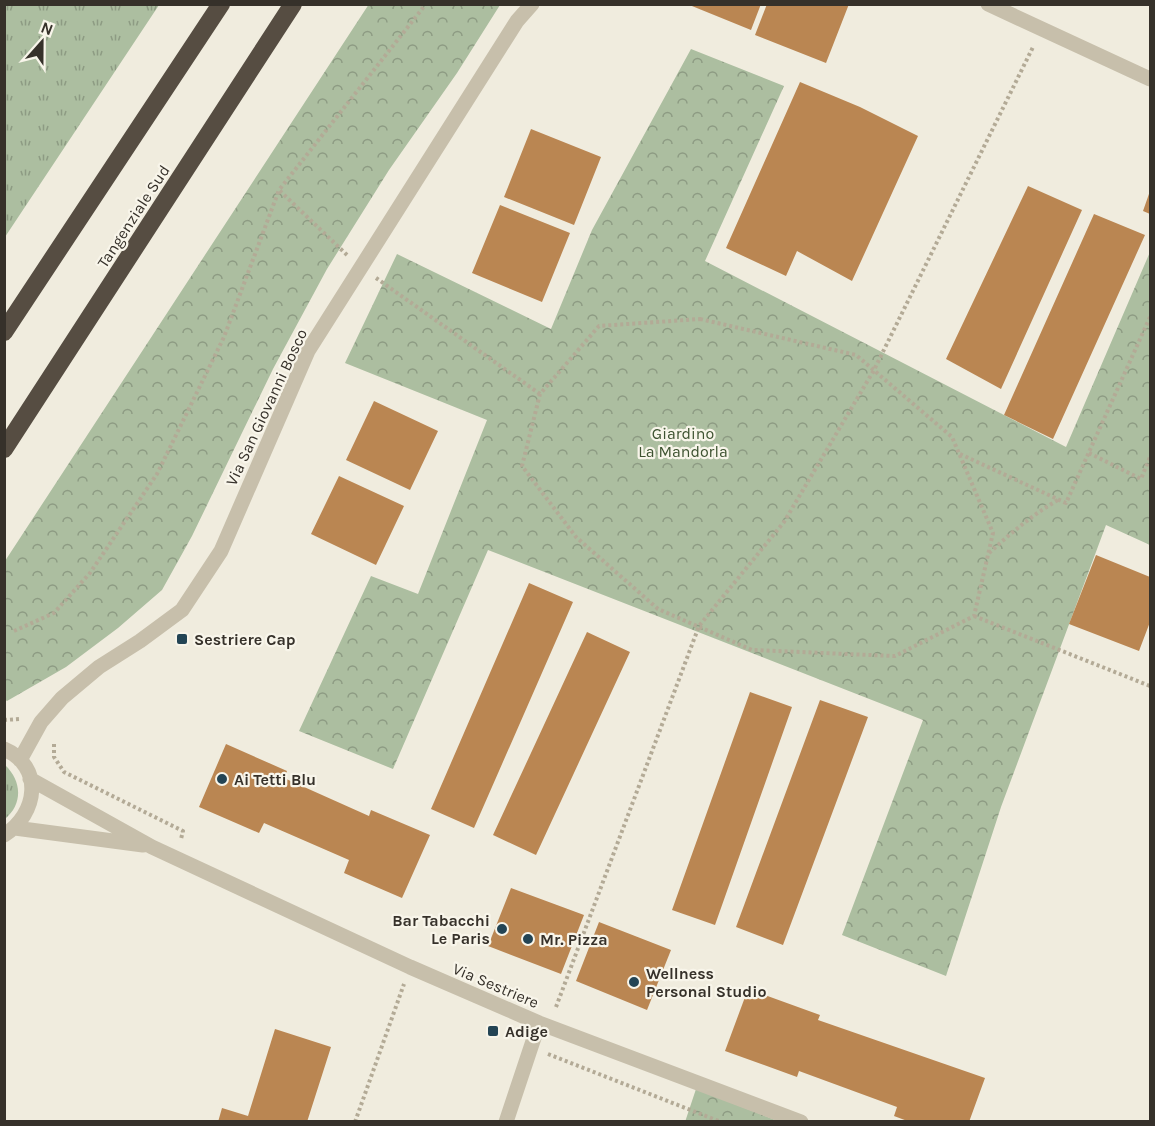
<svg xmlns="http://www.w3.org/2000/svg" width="1155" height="1126" viewBox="0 0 1155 1126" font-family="Karla,sans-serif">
<defs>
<pattern id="grass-tufts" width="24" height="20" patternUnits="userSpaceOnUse" patternTransform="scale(1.5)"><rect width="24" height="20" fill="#acbea0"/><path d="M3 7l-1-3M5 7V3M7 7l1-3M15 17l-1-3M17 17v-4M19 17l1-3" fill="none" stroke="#8d9b83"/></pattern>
<pattern id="park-crowns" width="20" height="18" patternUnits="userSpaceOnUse" patternTransform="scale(1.5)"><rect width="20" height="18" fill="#acbea0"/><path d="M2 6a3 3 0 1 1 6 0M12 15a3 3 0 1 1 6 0" fill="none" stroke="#8d9b83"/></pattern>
</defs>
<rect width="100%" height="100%" fill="#f0ecde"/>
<path fill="url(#grass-tufts)" d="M5,4L159,5L5,237L4,5Z
M5,765C22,781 23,804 5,819Z"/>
<path fill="url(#park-crowns)" d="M369,4L500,5L457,73L389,170L327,269L273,369L192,536L162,590L118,628L66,667L7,701L4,699L5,561Z
M691,49L784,86L705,261L1066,447L1150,252V545L1106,525L1001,807L946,976L842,935L923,720L488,550L393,769L299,731L371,576L418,594L487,420L345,363L397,254L551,329L592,230Z
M696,1089L778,1121L685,1122Z"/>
<path fill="#ba8652" d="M687,4H761L751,30Z
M767,4H849L826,63L755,35Z
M800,82L860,107L918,136L852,281L797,251L786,276L726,248Z
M531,129L601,157L574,225L504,197Z
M1028,186L1082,210L1001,389L946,359Z
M1150,191V214L1143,211Z
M500,205L570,233L542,302L472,273Z
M1094,214L1145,235L1053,439L1004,415Z
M374,401L438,431L410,490L346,460Z
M339,476L404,506L376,565L311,534Z
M1096,555L1150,577V622L1139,651L1069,624Z
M529,583L573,602L474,828L431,809Z
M587,632L630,652L536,855L493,835Z
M750,692L792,707L715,925L672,910Z
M820,700L868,717L783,945L736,927Z
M226,744L287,771L284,778L369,816L371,810L430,835L402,898L344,873L349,860L264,823L259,833L199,807Z
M511,888L584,915L561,974L488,946Z
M599,922L671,950L647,1010L576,981Z
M748,989L820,1015L818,1020L985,1078L969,1122H910L894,1116L897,1107L799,1071L797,1077L725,1051Z
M275,1029L331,1047L307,1122H218L222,1108L248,1116Z"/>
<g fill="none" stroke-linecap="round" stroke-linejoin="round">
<path stroke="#b3aa96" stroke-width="4" stroke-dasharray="3 3" stroke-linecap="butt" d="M347,255L279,190L426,4
M376,278L540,394
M700,319L856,355L952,437L993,533L974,616L895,656L752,650L658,609L576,537L522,466L540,394L599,326Z
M1089,453L1141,479L1150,457
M960,454L1066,503L1150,317
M989,553C1011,533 1032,515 1058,500
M974,616L1150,686
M14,631L54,613L90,573L157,474L224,337L279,190
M4,720L20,719
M54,744V757L64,772L183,831L181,839
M556,1007L699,626L784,522L874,370L1033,47
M548,1054L721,1122
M355,1122L404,984"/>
<path stroke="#c7bfab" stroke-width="15" d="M988,4L1150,79
M4,749C44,766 38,814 4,835
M20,760L41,722L62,698L99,667L140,641L182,610L221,551L308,351L517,21L532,4
M30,779L152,847L410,967L539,1023L801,1122
M15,828L143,845
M506,1122L539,1023"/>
<path stroke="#564d42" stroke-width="18" d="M4,332L221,4
M4,449L293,4"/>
</g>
<g fill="#234454" stroke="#f8f5ea" stroke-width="2">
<rect x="176" y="633" width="12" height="12" rx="3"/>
<circle cx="222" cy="779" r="6"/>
<circle cx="502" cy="929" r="6"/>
<circle cx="528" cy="939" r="6"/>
<circle cx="634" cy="982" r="6"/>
<rect x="487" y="1025" width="12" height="12" rx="3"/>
</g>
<g text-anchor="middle" stroke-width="4.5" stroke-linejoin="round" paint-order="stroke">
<g font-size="16" fill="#36312a" stroke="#f8f5ea">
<text transform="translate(133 216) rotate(-57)" y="6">Tangenziale Sud</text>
<text transform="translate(266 407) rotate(-65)" y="6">Via San Giovanni Bosco</text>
<text transform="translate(496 985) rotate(23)" y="6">Via Sestriere</text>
</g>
<g font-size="16" fill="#3d5230" stroke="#f8f5ea">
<text x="683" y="439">Giardino<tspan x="683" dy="18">La Mandorla</tspan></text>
</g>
<g font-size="16" font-weight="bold" fill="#36312a" stroke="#f8f5ea" text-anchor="start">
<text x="194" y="645">Sestriere Cap</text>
<text x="234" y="785">Ai Tetti Blu</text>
<text x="490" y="926" text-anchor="end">Bar Tabacchi<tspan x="490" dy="18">Le Paris</tspan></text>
<text x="540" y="945">Mr. Pizza</text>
<text x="646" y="979">Wellness<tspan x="646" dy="18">Personal Studio</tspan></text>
<text x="505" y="1037">Adige</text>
</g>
</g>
<rect width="1155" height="1126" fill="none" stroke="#36312a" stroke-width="12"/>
<g transform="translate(42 42) rotate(21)" stroke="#f8f5ea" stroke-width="4.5" paint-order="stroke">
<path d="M0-4.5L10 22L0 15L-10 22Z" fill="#36312a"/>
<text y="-9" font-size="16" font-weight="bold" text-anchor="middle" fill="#36312a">N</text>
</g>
</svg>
